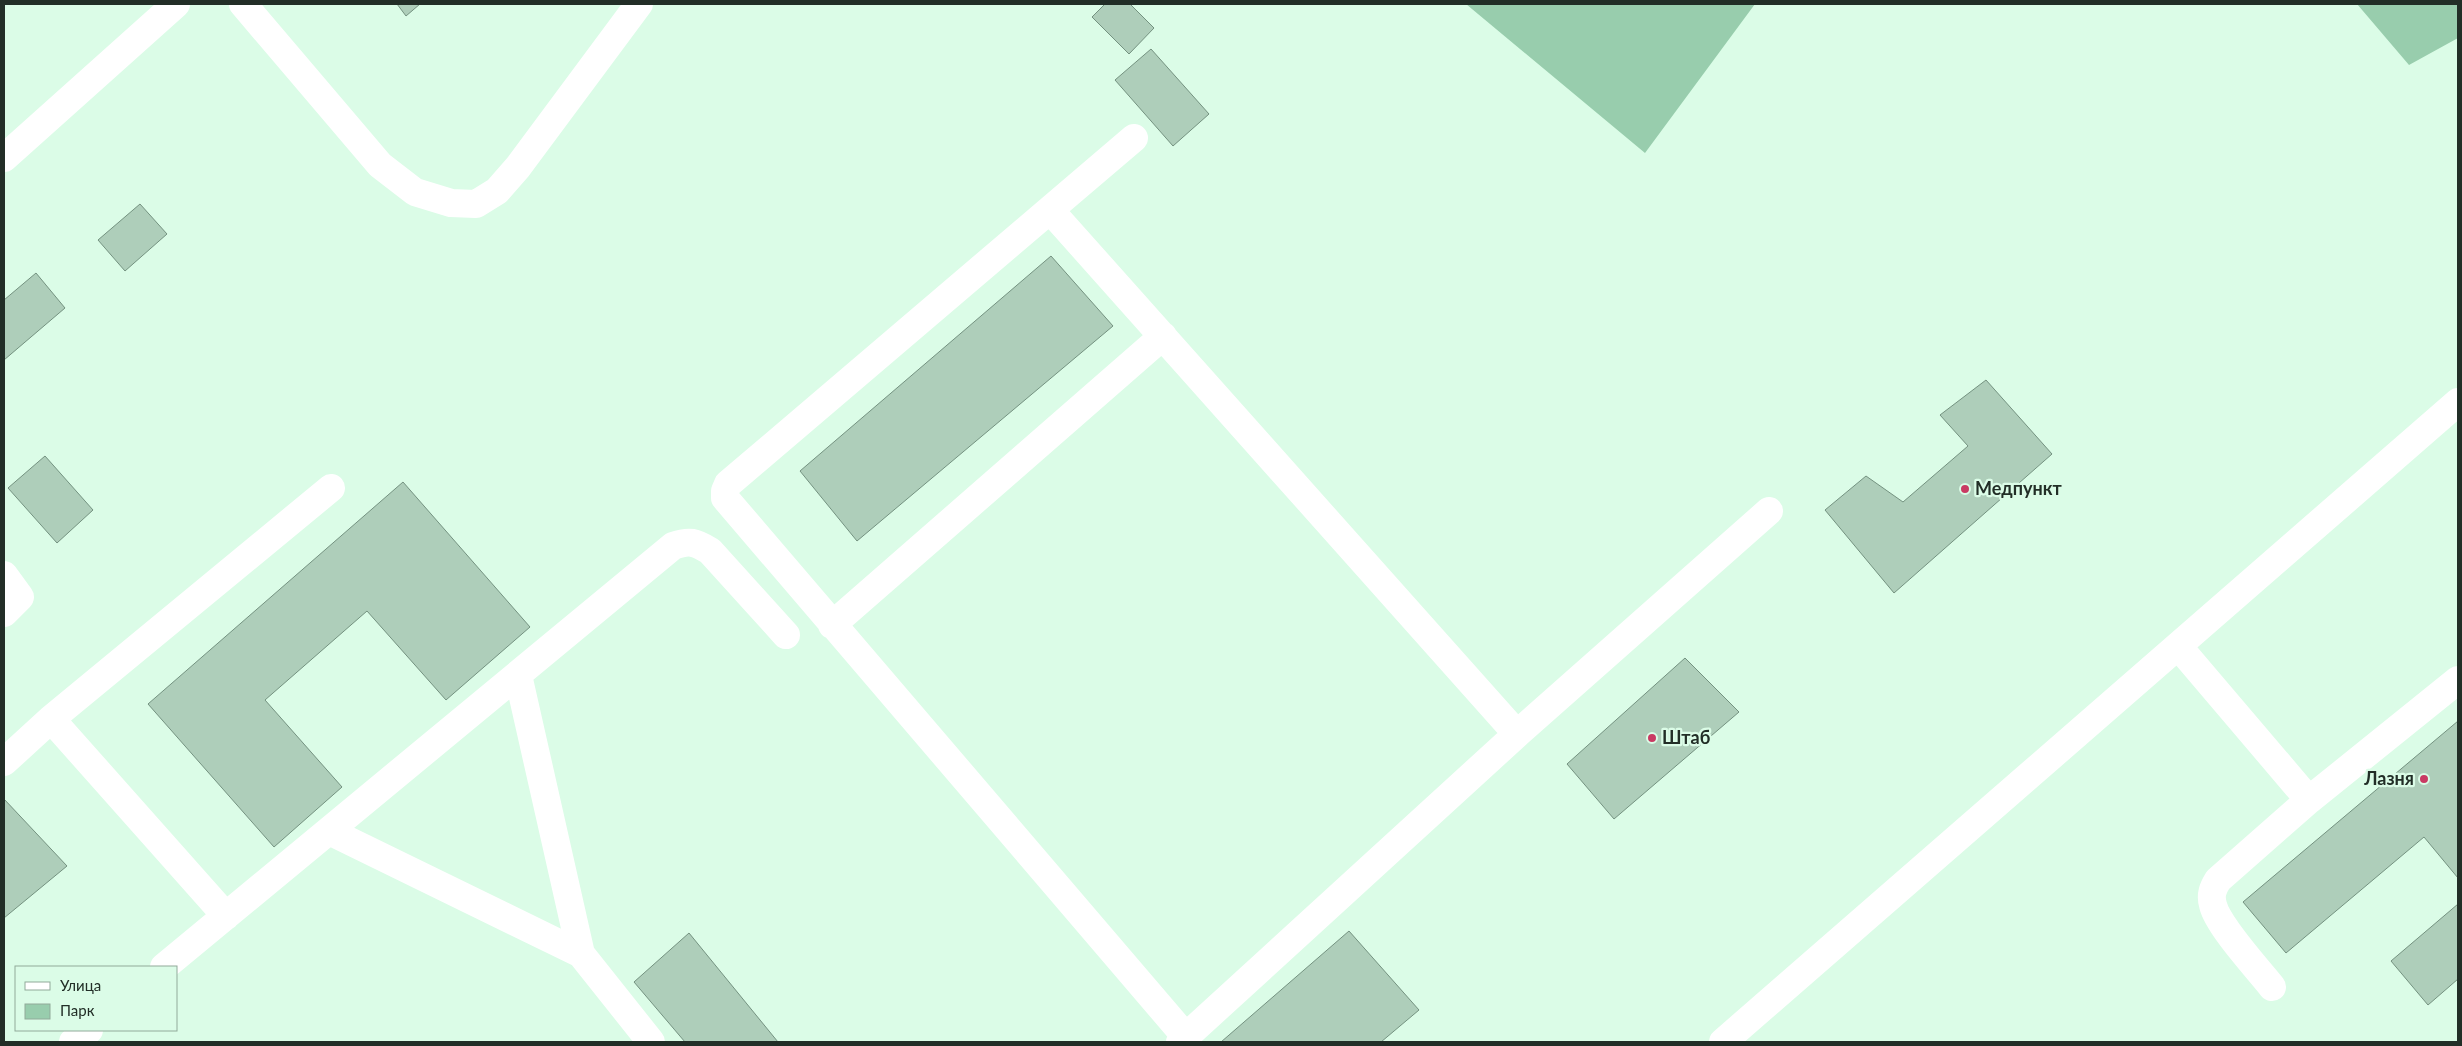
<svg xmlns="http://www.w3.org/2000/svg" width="2462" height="1046" viewBox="0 0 2462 1046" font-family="Lato,sans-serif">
<rect width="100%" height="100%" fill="#dbfce7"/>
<path fill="#98cdad" d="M1466,4H1755L1645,153Z
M2357,4H2458V38L2409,65Z"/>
<path fill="#aeceba" stroke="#749280" d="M397,4H420L406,16Z
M1105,4H1130L1154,28L1129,54L1092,17Z
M1151,49L1209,114L1173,146L1115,80Z
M140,204L167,234L125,271L98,240Z
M1051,256L1113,326L857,541L800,471Z
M36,273L65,308L4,360V300Z
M1986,380L2052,454L1894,593L1825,510L1866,476L1903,502L1968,446L1940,415Z
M45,456L93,510L57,543L8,488Z
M403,482L530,627L446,700L367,611L265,700L342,787L274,847L148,704Z
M1685,658L1739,712L1614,819L1567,764Z
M2458,721V878L2424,837L2286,953L2243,902Z
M4,799L67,866L4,918Z
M2458,904V979L2428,1005L2391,961Z
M1349,931L1419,1010L1381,1042H1221Z
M689,933L778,1042H685L634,982Z"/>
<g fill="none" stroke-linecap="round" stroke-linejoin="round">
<path stroke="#fff" stroke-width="28" d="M243,4L380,165L415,192L451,203L476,204L497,191L518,167L639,4
M1134,138L728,484L725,491V498L1186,1037
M4,158L176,4
M1050,210L1517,734
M4,575L20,597L4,613
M832,625L1163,336
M2178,646L2309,800L2218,880C2213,888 2210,895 2213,905C2218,926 2257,968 2272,987
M518,675L581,954
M4,762L51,719
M2309,800L2458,680
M329,831L581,954L651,1042
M226,916L51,719L331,488
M164,967L673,546C690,540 695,542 710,551L786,635
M73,1042L89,1030
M1180,1042L1517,734L1769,511
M1723,1042L2458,402"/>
</g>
<g fill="#c93a63" stroke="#dbfce7" stroke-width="2">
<circle cx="1965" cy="489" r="5"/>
<circle cx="1652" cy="738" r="5"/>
<circle cx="2424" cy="779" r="5"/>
</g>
<g text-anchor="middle" stroke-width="4.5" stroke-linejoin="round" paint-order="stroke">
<g font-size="18" font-weight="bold" fill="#222e27" stroke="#dbfce7" text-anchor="start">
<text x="1975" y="495">Медпункт</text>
<text x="1662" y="744">Штаб</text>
<text x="2414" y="785" text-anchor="end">Лазня</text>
</g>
</g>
<rect width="2462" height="1046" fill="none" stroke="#222e27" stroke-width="10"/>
<rect x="15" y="966" width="162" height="65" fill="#dbfce7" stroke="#91aa9a"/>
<rect x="25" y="982" width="25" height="8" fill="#ffffff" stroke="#91aa9a"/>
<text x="60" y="991" font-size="15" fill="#222e27">Улица</text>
<rect x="25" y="1004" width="25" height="15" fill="#98cdad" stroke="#91aa9a"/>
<text x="60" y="1016" font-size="15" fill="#222e27">Парк</text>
</svg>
